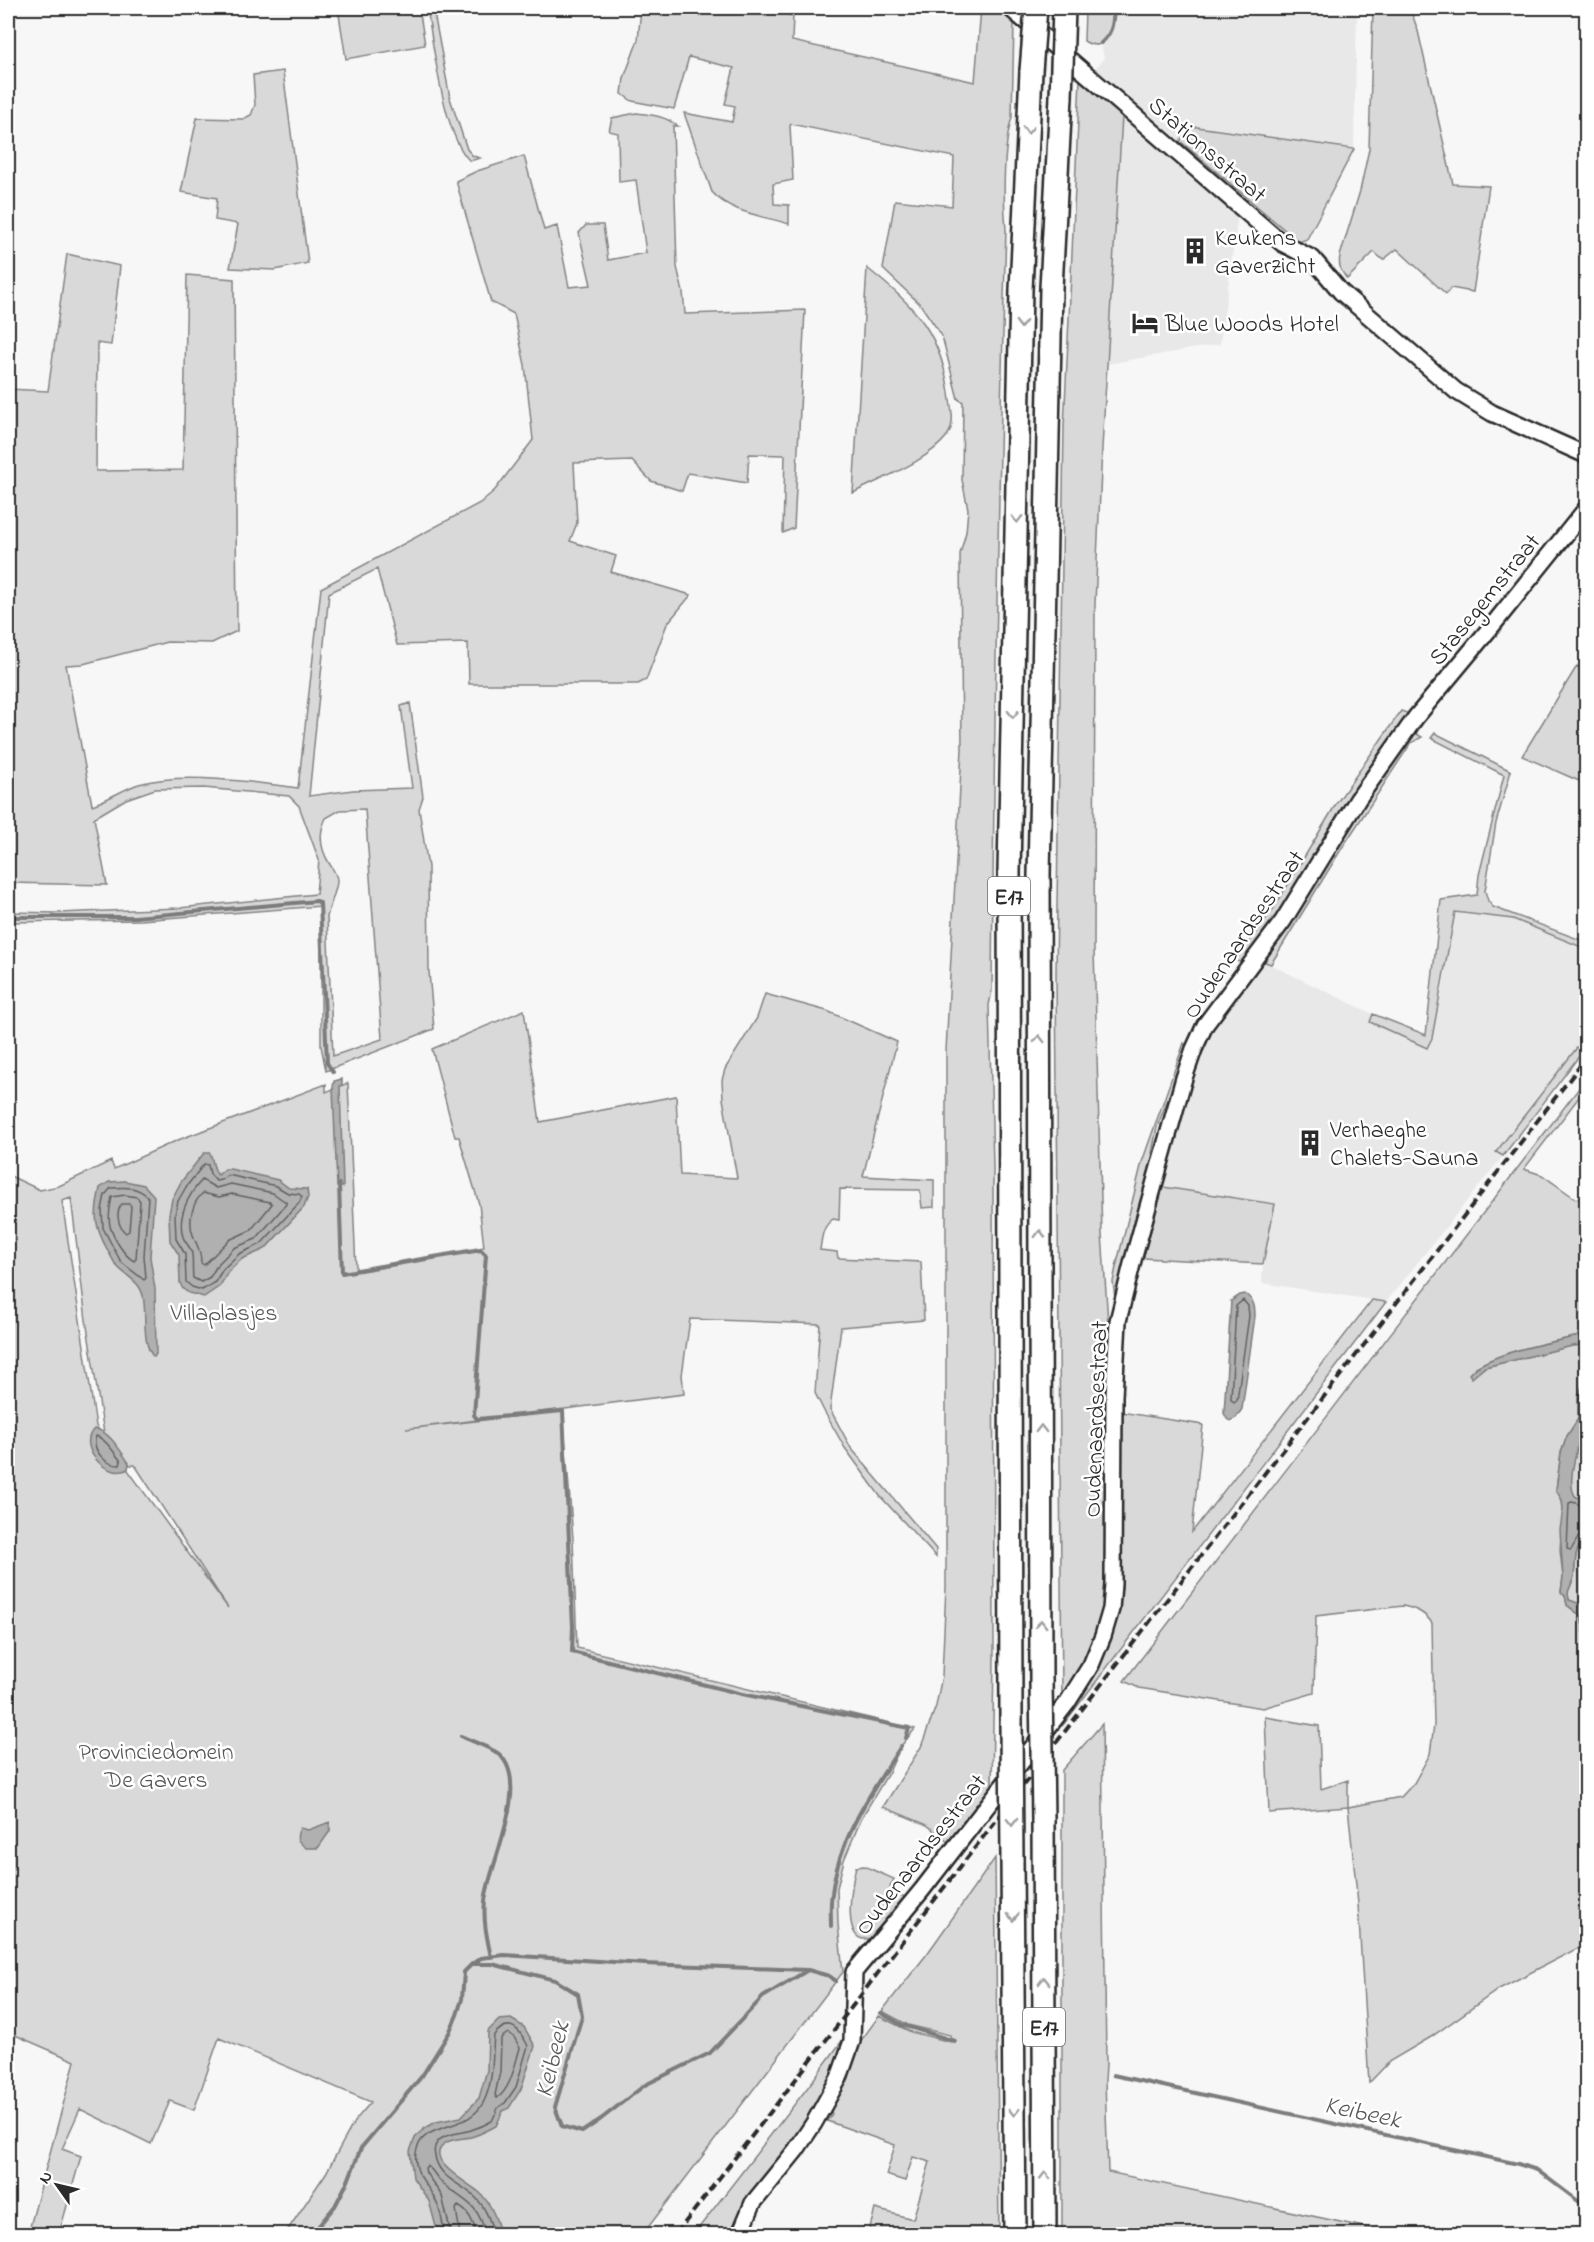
<svg xmlns="http://www.w3.org/2000/svg" width="1594" height="2242" viewBox="0 0 1594 2242" font-family="'Indie Flower',sans-serif">
<rect width="100%" height="100%" fill="#f7f7f7"/>
<filter id="ink" filterUnits="userSpaceOnUse"><feTurbulence type="fractalNoise" baseFrequency=".0167" numOctaves="2"/><feDisplacementMap in="SourceGraphic" scale="12" xChannelSelector="R" yChannelSelector="G"/><feConvolveMatrix kernelMatrix="1 2 1 2 8 2 1 2 1" color-interpolation-filters="sRGB"/></filter>
<g filter="url(#ink)">
<path fill="#e8e8e8" d="M1114,8H1357L1354,149L1190,126L1180,141L1095,68L1104,59L1101,43L1108,38L1113,27Z
M1122,116L1238,215L1220,344L1107,364Z
M1454,912L1513,919L1586,949V1036L1497,1152L1503,1156L1386,1302L1262,1283L1263,1264L1274,1204L1163,1187L1197,1059L1207,1035L1219,1017L1265,962L1373,1014L1370,1022L1427,1048L1443,987Z"/>
<path fill="#d9d9d9" stroke="#828282" stroke-width="1.5" fill-rule="evenodd" d="M338,8H419L425,45L346,59Z
M427,8H433L450,98L467,149L473,156L480,158L470,161C444,138 433,43 427,8Z
M641,8H762L793,16L792,41L975,82L981,8H996L1014,22L1012,117C1003,147 1003,198 1006,230C998,483 994,737 992,991L989,1005L993,1166L994,1657L992,1788L949,1843L927,1825L883,1807L921,1747L936,1706L942,1676L946,1587V1051L962,749L960,554L966,532L968,509L962,480L963,402L958,399L942,336L920,304L883,269L895,200L952,206L954,157L791,124L790,126L793,180L773,184L774,204L789,205V224C764,216 730,213 712,192L684,113L732,122L735,106L725,104L734,68L689,57L674,109L632,101L622,94L624,78L638,40Z
M1083,8H1114C1113,24 1108,56 1084,41L1085,10Z
M1373,8H1410L1418,31L1453,184L1489,186L1473,292L1451,288L1446,294L1397,249L1383,260L1374,252L1347,279C1341,271 1338,266 1340,256L1360,191L1369,149Z
M283,71L308,263L275,270L230,268L238,224L215,220L217,198L181,192L197,118L243,119L251,115L255,105L253,75Z
M1080,79L1122,116L1102,448L1095,604L1094,950L1102,1234L1108,1322L1107,1585L1098,1632L1082,1667L1062,1697L1056,972L1064,427Z
M636,113C653,115 665,116 678,126H673L677,267L683,292L685,314L805,310L794,528L783,533L785,455L749,454L747,483L688,473L682,491L651,481L632,461L574,463L577,523L570,541L616,556L611,572L691,595L667,624L646,680L638,684H469L468,643L397,645L377,569L329,593L309,796L353,790L412,788L401,706L410,703L423,797L419,809L428,867L429,972L434,1029L326,1071L321,1046V906L141,920L8,922V912L59,913L179,908L316,894L319,860L299,806L289,796L204,788L155,789L126,799L94,818L107,885L8,883V389L48,391L67,254L120,266L111,345L97,343L96,471L183,470L187,275L234,279L237,631L212,643L167,642L83,664L66,665L92,805C108,800 123,789 139,784C181,772 254,782 298,788L321,588L480,503L495,490L533,440L525,365L514,314L491,302L456,181L477,171L524,156L544,230L557,226L569,287L591,285L579,233L586,225H603L608,260L646,253L636,180L619,182L618,133L609,131L612,118ZM365,809L382,1039L333,1056L327,917C329,907 338,887 337,880C337,874 332,868 329,863C320,848 318,834 326,818L340,810Z
M1190,126L1354,149L1307,239L1299,242L1180,141Z
M867,268C917,308 942,334 950,400C952,412 955,425 947,436C928,461 882,478 853,493Z
M1577,666L1586,670V784L1522,756Z
M1401,711L1407,713L1404,725L1253,952L1242,962L1234,961L1274,908L1336,804Z
M1415,733L1422,737L1411,743L1342,848L1271,964L1265,962L1266,958L1329,855L1410,734Z
M1435,733L1511,771L1496,823L1485,891L1488,901L1493,907L1586,942V949L1513,919L1455,912L1432,1038L1427,1048L1370,1022L1373,1014L1426,1035L1441,900L1477,895L1479,875L1504,775L1431,738Z
M765,994L827,1011L897,1042L863,1176L934,1180V1207L922,1208L920,1190L840,1189L839,1220L833,1219C822,1227 822,1237 820,1250L837,1252L838,1258L921,1262L924,1320L841,1327L830,1409L851,1448L936,1549V1557L880,1496L845,1448L824,1411L815,1393L820,1324L690,1319L682,1375L684,1394L406,1429L563,1411L573,1539L577,1648L915,1729L901,1746L889,1772L862,1817L844,1860L837,1888L838,1924L843,1972L643,2234H285L326,2173L354,2122L371,2102L219,2038L194,2110L170,2101L151,2144L80,2109L62,2149L81,2156L59,2234H28L75,2061L8,2032V1175L40,1190L59,1186L111,1161L114,1169L178,1140L326,1084V1092L348,1083L356,1269L484,1247L479,1204L459,1137H455L432,1049L524,1010L540,1122L676,1096L680,1175L737,1178L723,1099L722,1080L725,1069L757,1018ZM71,1198L86,1320L104,1433L130,1465H135L228,1608L96,1426L62,1201Z
M1586,1036V1047L1503,1156L1496,1152Z
M1184,1043L1188,1048L1157,1127L1152,1153L1155,1162L1116,1306L1113,1282L1116,1267L1142,1162Z
M1586,1079V1088L1524,1169L1542,1175L1576,1199L1586,1196V1338L1584,1335C1548,1343 1508,1349 1476,1367L1472,1377L1485,1367L1572,1346L1582,1345L1586,1350L1583,1367L1584,1382L1578,1397V1419L1567,1436L1561,1453L1556,1489L1562,1500L1563,1509L1560,1550L1563,1577L1561,1592L1565,1594L1567,1605L1581,1616L1586,1642V1944L1499,1989L1431,2037L1390,2061L1369,2083L1358,1904L1348,1807L1269,1813L1265,1717L1319,1726L1321,1789L1348,1780V1807L1401,1797L1414,1783L1430,1754L1434,1725L1432,1623C1424,1612 1416,1609 1403,1606L1316,1616L1314,1693L1263,1708L1139,1688L1124,1681Z
M1163,1187L1275,1204L1263,1264L1143,1258Z
M1372,1300L1386,1302L1063,1725V1718L1102,1655L1121,1412L1203,1425L1192,1532Z
M1586,1407V1500L1584,1501L1573,1495C1566,1473 1582,1430 1586,1407Z
M1586,1531V1606L1569,1600L1568,1592L1574,1577L1576,1554Z
M1102,1724L1106,2065L1105,2080L1108,2172L1396,2234H1062V1770Z
M995,1858L999,2234H883L869,2231L875,2209L913,2219L930,2162L913,2157L905,2181L886,2175L895,2145L827,2121L832,2114L830,2109L857,2046L879,2016L911,2032L951,2042L950,2035L908,2025L882,2011L927,1954Z
M864,1866L894,1879L890,1887L907,1899L873,1937C839,1952 852,1881 856,1867Z
M847,2034C838,2065 826,2095 808,2123C784,2161 745,2189 734,2234H694L808,2087Z"/>
<path fill="#b0b0b0" stroke="#7b7b7b" stroke-width="1.5" d="M342,1079V1084L340,1086L343,1187H337L333,1087L334,1081Z
M204,1153H210C213,1160 213,1170 218,1175L225,1169H230L278,1180L289,1188L307,1189L308,1197L304,1207L265,1249L242,1259L228,1272L220,1286L204,1297L189,1293L183,1289L180,1283L179,1255L170,1241L169,1214L172,1199L181,1182Z
M125,1181L144,1185L154,1196L150,1257L155,1289L156,1354L154,1357C141,1345 147,1313 143,1296C140,1281 125,1276 116,1265C113,1261 110,1254 107,1249C94,1225 94,1215 100,1188L109,1182Z
M1245,1294C1254,1300 1255,1306 1255,1316L1242,1409L1236,1418L1230,1421L1227,1419L1224,1413L1231,1301L1240,1295Z
M1584,1335L1586,1338V1350L1582,1345L1572,1346L1485,1367L1472,1378L1469,1374C1488,1352 1555,1342 1584,1335Z
M1586,1353C1587,1380 1587,1406 1581,1433C1578,1448 1565,1485 1576,1497L1586,1500V1531L1576,1554L1574,1577L1568,1592L1569,1600L1586,1606V1642L1581,1616L1567,1605L1565,1595L1561,1592L1563,1577L1560,1530L1563,1509L1562,1500L1556,1490L1561,1453L1567,1436L1578,1419V1397L1584,1382L1583,1367Z
M94,1429C108,1429 121,1452 129,1463L128,1469C107,1481 76,1446 94,1429Z
M330,1822V1831L318,1848H306C297,1841 295,1838 300,1828L308,1830Z
M511,2019L524,2027L535,2046L521,2089L509,2108L503,2111L496,2126C488,2130 479,2135 471,2137C462,2139 451,2138 444,2144C423,2161 472,2185 480,2193C492,2205 497,2219 500,2234H438L429,2201L413,2178L410,2151L415,2138L425,2128L436,2122L461,2117L479,2098L487,2070L488,2031L499,2020Z"/>
<g fill="none" stroke-linecap="round" stroke-linejoin="round">
<path stroke="#606060" stroke-width="1.5" d="M204,1164L208,1165L210,1174L216,1181L221,1180L228,1175L276,1186L288,1193L299,1194L302,1197L299,1203L261,1244L239,1254L223,1269L215,1282L202,1290L192,1287L186,1282L185,1254L176,1239L175,1214L178,1201L186,1187Z
M202,1180L216,1188L231,1184L273,1193L287,1203L256,1239L234,1248L218,1264L210,1277L201,1282L193,1278C192,1270 193,1262 192,1254C191,1247 185,1243 183,1237C177,1216 188,1195 202,1180Z
M111,1188C126,1187 137,1186 148,1197L144,1256L146,1278L144,1280L121,1262L103,1228L102,1210L105,1195Z
M203,1193L219,1197L232,1194L270,1202L272,1204L251,1230L229,1240L204,1265L201,1263C201,1249 197,1247 193,1235C188,1222 192,1202 203,1193Z
M125,1195L137,1197L140,1201L136,1259L134,1261C124,1256 113,1237 110,1226C108,1217 110,1206 112,1197Z
M122,1204H129L131,1206L129,1231L126,1233C118,1227 115,1212 122,1204Z
M1243,1300L1248,1306L1249,1316L1237,1400L1234,1402L1231,1399L1236,1306Z
M96,1436C106,1439 114,1453 121,1461L120,1465C106,1466 91,1450 96,1436Z
M1586,1506L1572,1502L1569,1503L1567,1549L1571,1550L1579,1536L1586,1533
M508,2033L514,2037L520,2048C515,2064 511,2089 497,2098L495,2095L500,2072L501,2038Z
M444,2234C443,2223 440,2209 435,2199C426,2182 413,2173 416,2153C422,2118 470,2135 485,2099C494,2078 492,2056 494,2035C510,2016 520,2030 528,2046L516,2087L505,2103L498,2108L492,2121C485,2125 478,2128 471,2130C462,2133 452,2133 444,2137C436,2141 433,2148 435,2156C439,2179 461,2183 476,2198C486,2208 490,2221 494,2234
M451,2234L442,2196L426,2173L425,2168L427,2166C433,2169 436,2178 442,2183C466,2204 476,2200 486,2234
M460,2234L456,2209L458,2206C470,2212 473,2223 477,2234"/>
<path stroke="#7b7b7b" stroke-width="4" d="M1101,43C1113,33 1113,22 1114,8
M8,917H135L317,901L320,903L327,1063L333,1072
M339,1184L342,1273L481,1250L486,1255L474,1415L477,1419L563,1411L573,1627L572,1652L742,1694L909,1728L906,1738
M461,1736C471,1741 491,1748 499,1754C532,1784 489,1864 485,1901C483,1921 487,1938 491,1957
M831,1926C831,1915 830,1904 832,1893C839,1838 872,1791 901,1746
M472,1964L481,1958L504,1955L645,1964L807,1970
M881,2013L902,2025L955,2041
M1113,2075L1518,2164L1537,2170L1586,2207
M312,2234L335,2206L348,2181L361,2148L422,2076L449,2033L457,2015L462,1999L464,1972L472,1964H492L555,1980L578,1994L582,2016L555,2107L562,2126L582,2132L601,2119L645,2085L710,2053L763,1997L808,1970L829,1976L836,1981"/>
<g stroke="#2b2b2b" stroke-width="20">
<path id="minor" d="M1010,8L1282,243L1313,259L1341,292L1456,391L1492,413L1586,455
M740,2234L753,2203L796,2150L814,2123L839,2078L852,2041L854,1972L922,1890L1067,1703L1091,1665L1103,1636L1111,1609L1113,1584L1114,1396L1118,1321L1133,1260L1184,1078L1194,1049L1205,1025L1283,921L1358,799L1416,717L1496,621L1586,509"/>
</g>
<g stroke="#2b2b2b" stroke-width="26">
<path id="highway" d="M1041,1682L1039,875L1051,288L1061,97
M1011,1722L1009,872L1021,290L1031,71
M1043,1820L1045,2234
M1012,1859L1015,2234"/>
</g>
<use href="#minor" stroke="#fff" stroke-width="15"/>
<use href="#highway" stroke="#fff" stroke-width="21"/>
<path stroke="#2b2b2b" stroke-width="4" stroke-dasharray="9 4.5" stroke-linecap="butt" d="M676,2234L1586,1058"/>
<g stroke="#2b2b2b" stroke-width="26" stroke-linecap="butt">
<path id="highway-bridge" d="M1031,71L1036,8
M1061,97L1064,8
M1041,1682L1043,1820
M1011,1722L1012,1859"/>
</g>
<use href="#highway-bridge" stroke="#fff" stroke-width="21"/>
</g>
<defs><path id="oneway-chevron" d="M-2-3.5L2.5 0L-2 3.5" fill="none" stroke-width="1.6" stroke-linecap="round" stroke-linejoin="round" transform="scale(1.5)"/></defs>
<g stroke="#a0a0a0">
<use href="#oneway-chevron" transform="translate(1028 130) rotate(92)"/>
<use href="#oneway-chevron" transform="translate(1021 324) rotate(91)"/>
<use href="#oneway-chevron" transform="translate(1017 519) rotate(91)"/>
<use href="#oneway-chevron" transform="translate(1013 714) rotate(91)"/>
<use href="#oneway-chevron" transform="translate(1039 1039) rotate(-90)"/>
<use href="#oneway-chevron" transform="translate(1040 1234) rotate(-90)"/>
<use href="#oneway-chevron" transform="translate(1041 1429) rotate(-90)"/>
<use href="#oneway-chevron" transform="translate(1041 1624) rotate(-90)"/>
<use href="#oneway-chevron" transform="translate(1012 1822) rotate(89)"/>
<use href="#oneway-chevron" transform="translate(1013 1917) rotate(90)"/>
<use href="#oneway-chevron" transform="translate(1044 1981) rotate(-90)"/>
<use href="#oneway-chevron" transform="translate(1014 2112) rotate(90)"/>
<use href="#oneway-chevron" transform="translate(1045 2176) rotate(-90)"/>
</g>
</g>
<defs>
<g id="building-bare" transform="scale(2.07)"><path d="M-4-6H4V6H1V3H-1V6H-4ZM-2.5-4.3h1.7v1.8h-1.7ZM.8-4.3h1.7v1.8H.8ZM-2.5-1h1.7V.8h-1.7ZM.8-1h1.7V.8H.8Z" fill="#2b2b2b" stroke="#fff" stroke-width="2.5" paint-order="stroke"/></g>
<g id="hotel-bare" transform="scale(2.07)"><path d="M-6-4.5h1.5V1H6V5H4.5V3h-9V5H-6ZM-4 0a1.8 1.8 0 1 1 3.6 0ZM.5 0V-2.5h3Q6-2.5 6 0Z" fill="#2b2b2b" stroke="#fff" stroke-width="2.5" paint-order="stroke"/></g>
</defs>
<g fill-rule="evenodd">
<use href="#building-bare" x="1195" y="251"/>
<use href="#hotel-bare" x="1145" y="323"/>
<use href="#building-bare" x="1310" y="1143"/>
</g>
<g text-anchor="middle" stroke-width="5" stroke-linejoin="round" paint-order="stroke">
<g fill="#fff" stroke="#6b6b6b" stroke-width="1.5">
<rect x="988" y="877" width="42" height="38" rx="4.5"/>
<rect x="1023" y="2008" width="42" height="38" rx="4.5"/>
</g>
<g font-size="22" font-weight="bold" fill="#2b2b2b">
<text x="1009" y="904">E17</text>
<text x="1044" y="2035">E17</text>
</g>
<g font-size="24" fill="#2b2b2b" stroke="#fff">
<text transform="translate(1208 149) rotate(41)" y="8">Stationsstraat</text>
<text transform="translate(1484 599) rotate(-51)" y="8">Stasegemstraat</text>
<text transform="translate(1243 934) rotate(-56)" y="8">Oudenaardsestraat</text>
<text transform="translate(1095 1419) rotate(-88)" y="8">Oudenaardsestraat</text>
<text transform="translate(920 1854) rotate(-52)" y="8">Oudenaardsestraat</text>
</g>
<g font-size="24" fill="#2b2b2b" stroke="#fff" text-anchor="start">
<text x="1215" y="245">Keukens<tspan x="1215" dy="28">Gaverzicht</tspan></text>
<text x="1165" y="331">Blue Woods Hotel</text>
<text x="1330" y="1137">Verhaeghe<tspan x="1330" dy="28">Chalets-Sauna</tspan></text>
</g>
<g font-size="24" fill="#565656" stroke="#fff">
<text x="224" y="1320">Villaplasjes</text>
<text x="156" y="1759">Provinciedomein<tspan x="156" dy="28">De Gavers</tspan></text>
</g>
<g font-size="26" font-style="italic" fill="#5a5a5a" stroke="#fff">
<text transform="translate(551 2059) rotate(-76)" y="9">Keibeek</text>
<text transform="translate(1363 2111) rotate(12)" y="9">Keibeek</text>
</g>
</g>
<rect width="1594" height="2242" fill="none" stroke="#fff" stroke-width="30"/>
<rect x="15" y="15" width="1564" height="2212" fill="none" stroke="#2b2b2b" stroke-width="2" filter="url(#ink)"/>
<g transform="translate(57 2185) rotate(304)" stroke="#ffffff" stroke-width="4.5" paint-order="stroke">
<path d="M0-4.5L10 22L0 15L-10 22Z" fill="#2b2b2b"/>
<text y="-9" font-size="16" font-weight="bold" text-anchor="middle" fill="#2b2b2b">N</text>
</g>
</svg>
